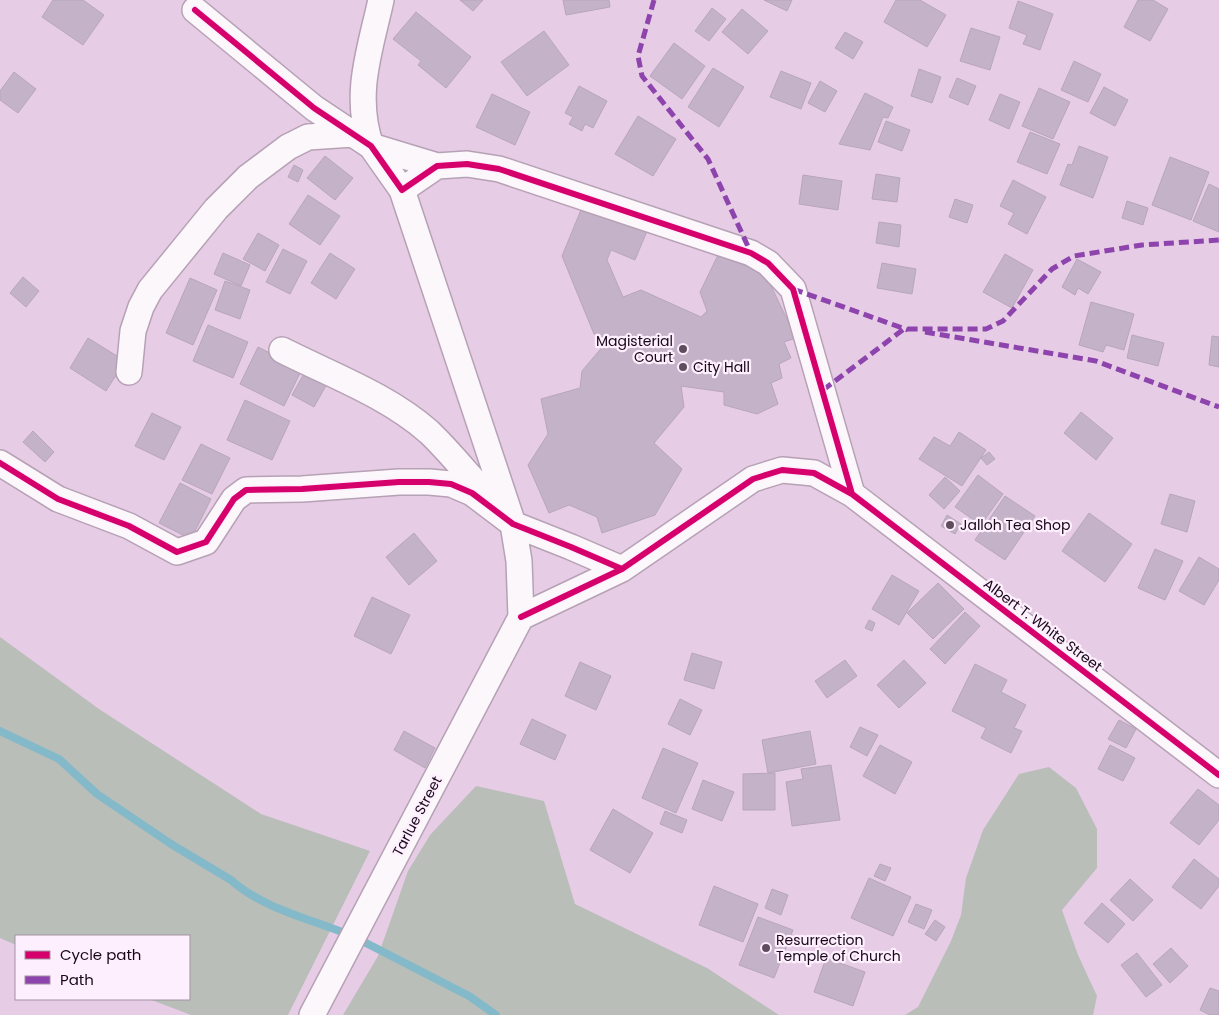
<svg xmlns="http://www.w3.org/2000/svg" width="1219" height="1015" viewBox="0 0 1219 1015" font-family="Poppins,sans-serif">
<rect width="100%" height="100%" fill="#e7cce6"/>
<path fill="#b9beb9" d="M0,637L99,709L261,814L370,851L288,1015H191L149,999H189V936H16V945L0,938Z
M1049,767L1076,788L1097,829V868L1062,910L1078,955L1097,996L1093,1015H905L918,1007L951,941L961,915L966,878L983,830L1019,774Z
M476,786L544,801L575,904L707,968L779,1015H343L378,956L408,871L430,835Z"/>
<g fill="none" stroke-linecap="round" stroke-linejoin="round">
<path stroke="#84b9c9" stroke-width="8" d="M0,731L59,759L97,794L171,844L231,880C261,907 306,918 342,932
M366,943L469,996L496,1015"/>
</g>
<path fill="#c3b2c8" stroke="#b7a6bb" d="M53,0H83L104,15L83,45L42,17Z
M460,0H483L473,11Z
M563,0H609L610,7L566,15Z
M764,0H792L787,11Z
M896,0H920L946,15L927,47L884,22Z
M1138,0H1153L1168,9L1150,41L1124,27Z
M1018,1L1053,14L1040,50L1023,44L1027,35L1009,28Z
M712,8L726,19L709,41L695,31Z
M742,9L768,31L748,54L722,32Z
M416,12L471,57L446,88L418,65L421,61L393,39Z
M971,28L1000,37L990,70L960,61Z
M544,31L569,65L527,96L501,62Z
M845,32L863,42L853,59L835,48Z
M674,43L705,66L682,99L650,76Z
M1074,61L1101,74L1088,102L1061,90Z
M713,68L744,87L719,127L688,107Z
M919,69L941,77L932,103L911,96Z
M781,71L811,83L801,109L770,97Z
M14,72L36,89L18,113L0,100V91Z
M957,78L976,86L968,105L949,97Z
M820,81L837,91L825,112L808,103Z
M579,86L607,101L593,128L585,124L582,131L569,124L573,117L565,113Z
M1104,87L1128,100L1115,126L1090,113Z
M1039,88L1070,102L1053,139L1022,126Z
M865,93L893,107L888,118L883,117L870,150L839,144Z
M492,94L530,112L515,145L476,127Z
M1000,94L1020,102L1009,129L989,120Z
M638,116L676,139L653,176L615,154Z
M886,121L910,130L902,151L878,142Z
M1030,132L1060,144L1047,174L1017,162Z
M1079,146L1108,157L1093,198L1060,185L1068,164L1072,165Z
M325,156L353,178L335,200L307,178Z
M1170,157L1209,172L1191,220L1152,205Z
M294,165L303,170L298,182L288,177Z
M876,174L900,178L897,202L872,199Z
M803,175L842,181L838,210L799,204Z
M1013,180L1046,197L1027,234L1008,224L1014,213L1000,206Z
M1209,184L1219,189V232L1193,221Z
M308,195L340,216L320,245L289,224Z
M955,199L973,205L967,223L949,217Z
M1127,201L1148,208L1143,225L1122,218Z
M583,205L647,231L635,260L611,250L607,260L623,297L641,290L701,317L707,311L700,292L718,255L749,267H762L796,338L784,342L791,358L779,364L782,378L771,383L778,404L757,414L724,405V392L681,386L684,407L654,443L682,469L655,515L602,533L597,517L569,505L549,513L528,465L548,434L541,399L580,388L582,371L609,339L594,334L562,256Z
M879,222L901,225L899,247L876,243Z
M258,233L279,245L265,271L243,259Z
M283,249L307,261L290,294L266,282Z
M223,253L250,265L241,286L214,274Z
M330,253L355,269L336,299L311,283Z
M1005,254L1033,270L1012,308L983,292Z
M1077,259L1101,272L1088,294L1078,288L1075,295L1062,287Z
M882,263L916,269L912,294L877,288Z
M23,277L39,291L26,307L10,293Z
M190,278L217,290L193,345L166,333Z
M225,281L250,290L240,319L215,310Z
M1091,302L1134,314L1124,350L1106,345L1103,352L1079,345Z
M208,325L248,342L233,378L193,361Z
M1132,335L1164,343L1158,366L1127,358Z
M1212,336L1219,337V367L1209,365Z
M88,338L125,361L106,391L70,368Z
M258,347L302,369L284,406L240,384Z
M306,370L328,382L314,407L292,395Z
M245,400L290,421L272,460L227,440Z
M1081,412L1113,438L1096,460L1064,433Z
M152,413L181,427L164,460L135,446Z
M33,431L54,452L45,462L23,442Z
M959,432L986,450L962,486L919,459L934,437L950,446Z
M201,444L230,458L212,494L182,480Z
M989,452L995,459L987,465L981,458Z
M978,475L1003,494L981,525L955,507Z
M945,477L960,491L944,509L929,495Z
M180,483L211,499L191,539L159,523Z
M1170,494L1195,501L1187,532L1161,524Z
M1005,496L1035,516L1005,560L975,540Z
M1089,513L1132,544L1105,582L1062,551Z
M947,515L961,524L955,534L941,526Z
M414,533L437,561L409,585L386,557Z
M1155,549L1183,561L1165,600L1138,588Z
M1199,557L1219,569V580L1204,605L1179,591Z
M892,575L919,591L899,625L872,609Z
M938,583L964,609L933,639L907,613Z
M372,597L410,615L391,654L354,636Z
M965,612L980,626L945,664L930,649Z
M869,620L875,623L872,631L865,628Z
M692,653L722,662L714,689L684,680Z
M845,660L857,676L827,698L815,681Z
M904,660L926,683L899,708L877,685Z
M580,662L611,676L596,710L565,696Z
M975,664L1007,680L1001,692L1026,705L1014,728L1022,731L1011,753L981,738L986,728L952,711Z
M680,699L702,710L690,735L668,724Z
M532,719L566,735L555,760L520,744Z
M1119,720L1136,729L1126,748L1108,739Z
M860,727L878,735L867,756L850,747Z
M404,731L435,748L425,768L394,750Z
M810,731L816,764L768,773L762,740Z
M880,745L912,762L895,794L863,776Z
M1110,745L1135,758L1123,781L1098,769Z
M663,748L698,763L676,813L642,798Z
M831,765L840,820L792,826L786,782L803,779L801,769Z
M775,773V810H743V774Z
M703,780L734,792L722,821L692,809Z
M1198,789L1219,805V820L1199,845L1170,823Z
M613,809L653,833L630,873L590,850Z
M665,811L687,820L682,833L660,824Z
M1194,859L1219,879V886L1201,909L1172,887Z
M880,864L891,868L885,881L874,876Z
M869,878L911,897L893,936L851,918Z
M1130,879L1153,900L1133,921L1110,900Z
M714,886L758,904L743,942L699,925Z
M772,889L788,895L781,915L765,908Z
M1102,903L1125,924L1108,943L1084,923Z
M916,904L932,910L924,929L908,922Z
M758,917L793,930L774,978L739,965Z
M935,920L945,927L936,941L925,934Z
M1171,948L1188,966L1170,983L1153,964Z
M1137,953L1162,985L1146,997L1121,965Z
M826,958L865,972L853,1006L814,992Z
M1210,988L1219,991V1015H1210L1200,1010Z"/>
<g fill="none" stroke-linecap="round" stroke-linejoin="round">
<g stroke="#b6a1b5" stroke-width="28">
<path id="street" d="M381,0C370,50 353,95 371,146L437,166
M195,10L314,108L371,146L402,190L437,166L467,164L499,169L751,253L768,263L793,289L852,494
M402,190L513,524L519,561L521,617
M282,350C331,375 387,395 429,432C449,451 467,474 486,494
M129,372L133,331L141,307L150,290L216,209L248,177L288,147L308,137L353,134
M0,463L58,499L129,526L177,552L206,542L234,499L246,490L302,489L399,482H429L451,484L472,493L513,524L571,547L622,569
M521,617L622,569L753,479L782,470L814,473L852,494L1219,775
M312,1015L521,617"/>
</g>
<use href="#street" stroke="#fbf7fb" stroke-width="25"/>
<path stroke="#8e44ad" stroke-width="5" stroke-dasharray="10 5" stroke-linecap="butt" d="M654,0L638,56L642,76L708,159L751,253
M793,289L908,330
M925,332L1096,361L1219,407
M823,390L904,329H986L1003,321L1052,269L1074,256L1142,245L1219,240"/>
<g stroke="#feeffe" stroke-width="9">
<path id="cycleway" d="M195,10L314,108L371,146L402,190L437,166L467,164L499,169L751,253L768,263L793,289L852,494
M0,463L58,499L129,526L177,552L206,542L234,499L246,490L302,489L399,482H429L451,484L472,493L513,524L571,547L622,569
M521,617L622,569L753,479L782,470L814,473L852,494L1219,775"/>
</g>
<use href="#cycleway" stroke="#d6006c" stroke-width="6"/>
</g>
<g fill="#604c5f" stroke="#feeffe" stroke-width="2">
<circle cx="683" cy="349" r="5"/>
<circle cx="683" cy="367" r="5"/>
<circle cx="950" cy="525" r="5"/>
<circle cx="766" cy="948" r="5"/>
</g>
<g text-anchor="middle" stroke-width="4.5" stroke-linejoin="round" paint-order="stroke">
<g font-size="14" fill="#170717" stroke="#feeffe" text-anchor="start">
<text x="673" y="346" text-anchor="end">Magisterial<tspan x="673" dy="16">Court</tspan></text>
<text x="693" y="372">City Hall</text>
<text x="960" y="530">Jalloh Tea Shop</text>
<text x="776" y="945">Resurrection<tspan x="776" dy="16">Temple of Church</tspan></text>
</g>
<g font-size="14" fill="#170717" stroke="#feeffe">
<text transform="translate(1043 625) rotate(37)" y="5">Albert T. White Street</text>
<text transform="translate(417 816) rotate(-62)" y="5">Tarlue Street</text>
</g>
</g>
<rect x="15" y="935" width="175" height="65" fill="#feeffe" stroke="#a292a2"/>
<rect x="25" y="951" width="25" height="8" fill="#d6006c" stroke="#a292a2"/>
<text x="60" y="960" font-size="15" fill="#170717">Cycle path</text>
<rect x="25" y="976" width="25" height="8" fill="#8e44ad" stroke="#a292a2"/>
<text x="60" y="985" font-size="15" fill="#170717">Path</text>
</svg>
